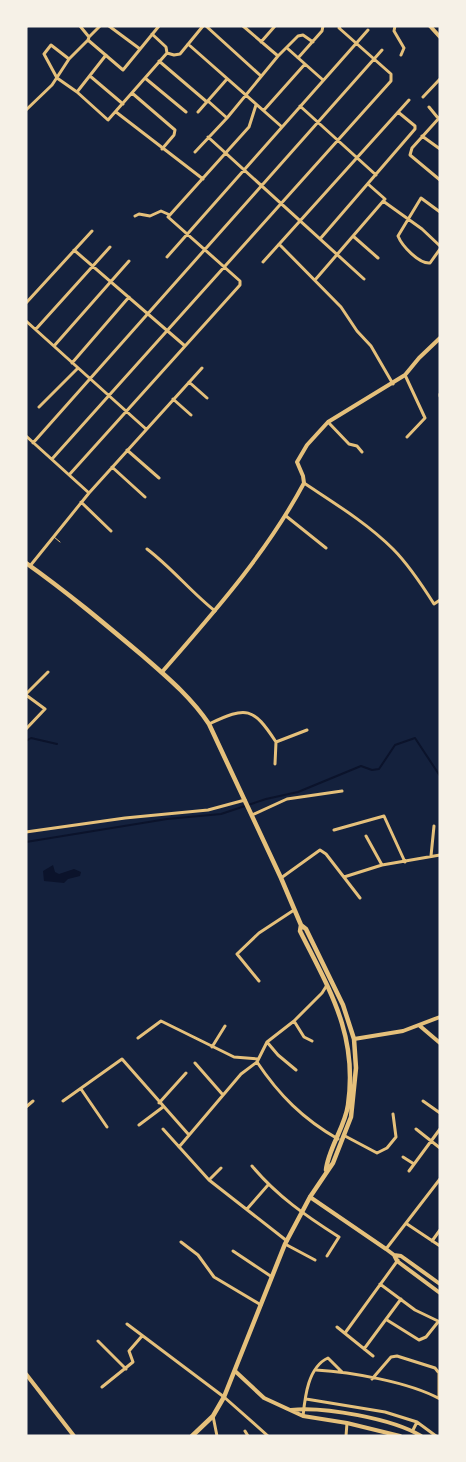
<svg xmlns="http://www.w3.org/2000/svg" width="466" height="1462" viewBox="0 0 466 1462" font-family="Commissioner,sans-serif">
<rect width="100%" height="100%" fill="#14213d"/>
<path fill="#0b132b" d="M53,865L55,872L59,874L74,869L81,872L80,876L68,879L64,883L44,881L43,871Z"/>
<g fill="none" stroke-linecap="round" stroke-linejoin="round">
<path stroke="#0b132b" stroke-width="2" d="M26,741L31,738L57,744
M26,842L167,819L221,814L266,799L298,792L361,766L372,770L379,769L395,745L415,738L440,776"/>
<path stroke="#e5c07b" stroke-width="1" d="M54,537L60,542"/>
<path stroke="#e5c07b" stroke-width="3" d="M26,26H27
M109,26L140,49
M206,26L261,76
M243,26L278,56
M395,26L394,31L404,48L401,55
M152,34L166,47L167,53
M89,37L100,26
M88,40L123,70L159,26
M261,42L275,26
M188,44L282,127
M287,48L323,80
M167,53L174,55L180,54L203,26
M298,58L322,31L323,26
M69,59L51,45L44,54L57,78L77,92L108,120L167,53
M159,61L207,102
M90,76L123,104
M145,78L186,112
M77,92L106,55
M132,93L175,130L174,135L162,149
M423,97L440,79
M208,101L227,118
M300,106L376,175
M429,107L438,118
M26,110L52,85L69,59L88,40L89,37L80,26
M264,110L305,64
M116,112L203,179
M198,112L227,79
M440,117L412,148L410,155L440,180
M422,136L440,149
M208,137L364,279
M195,152L227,118L278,56L298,36L303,35L313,42
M383,201L422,229L440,246
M440,212L421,198L398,236C402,246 419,264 430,263L440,249
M135,216L139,214L150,216L161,211L170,215
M353,236L378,258
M320,239L415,129V126L398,112
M279,244L341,307L357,331L371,346L393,384
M74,250L185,346
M167,257L368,30
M263,262L409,100
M315,280L385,199L368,184
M26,303L92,231
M26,321L146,429
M36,329L110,247
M54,346L129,261
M72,363L129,297
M405,375L425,418L407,437
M189,382L207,398
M440,394V396
M173,399L191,415
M39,407L78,368
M328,422L349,444L357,446L362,452
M26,436L89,493
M33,443L382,50
M127,450L159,478
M52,459L391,81V74L339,28L340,26
M112,467L145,497
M69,475L240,285V281L168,217L249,127L256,105
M304,483C334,503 367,523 393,549C409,565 422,585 434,604L440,600
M81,502L111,531
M286,516L326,548
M147,549C172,568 191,592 215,611
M30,566L89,493L202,368
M26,694L48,672
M26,695L45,709L26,729
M209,724C247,706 253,707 276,742L275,764
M276,742L307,730
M252,815L287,799L342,791
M334,830L384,816L405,862
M26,832L125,818L208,810L245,800
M366,836L382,865
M431,856L434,826
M344,877L382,865L440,855
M281,878L320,850L326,854L360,898
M259,981L237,954L259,933L294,910
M294,1021L304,1037L312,1041
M138,1038L161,1021L234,1057L258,1059
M267,1042L278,1055L296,1070
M212,1047L225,1026
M257,1062C279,1095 303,1119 338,1139
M195,1063L223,1095
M81,1089L107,1127
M63,1101L122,1059L189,1135
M423,1101L440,1113
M159,1103L186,1073
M26,1107L33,1101
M139,1125L163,1107
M163,1129L209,1180L287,1241
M416,1129L440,1148
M345,1136L377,1153L387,1148L396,1137L393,1114
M179,1147L241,1074L257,1062L267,1042L294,1021L322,993L327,985
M403,1157L414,1164
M252,1166C277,1196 306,1216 339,1237L327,1256
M409,1171L440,1129
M209,1180L221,1168
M247,1209L268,1185
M407,1224L440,1246
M432,1241L440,1230
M181,1242L198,1255L214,1277L261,1305
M285,1244L315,1260
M386,1249L440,1179
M233,1251L272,1277
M380,1284L415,1310L440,1322
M387,1320L419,1340L426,1337L438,1322
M127,1324L224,1397L268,1436
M337,1327L373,1356
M345,1333L398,1260
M98,1341L126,1369
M364,1349L401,1299
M316,1370C351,1372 409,1382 440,1399
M372,1379L391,1357L397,1356L435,1368L439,1373V1398
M102,1387L133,1362L129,1351L142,1336
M306,1399L385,1412L417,1422L436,1436
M213,1416L217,1436
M303,1416C305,1397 308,1367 328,1358L342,1372
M413,1430L417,1422
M245,1431L248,1436
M346,1436L347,1423"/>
<path stroke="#e5c07b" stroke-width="4" d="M430,26L440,37
M162,672C214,612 266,554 304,483L303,476L297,462L307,445L328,422L405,375L419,358L440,338
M310,1197L386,1249L394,1255L397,1261L440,1293
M394,1255L401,1256L440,1284
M235,1371L264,1398L303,1416L347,1423L400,1436
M26,1374L74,1436
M291,1410C323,1406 394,1419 421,1436"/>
<path stroke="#e5c07b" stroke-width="4" d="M420,1026L440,1043
M354,1039L403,1031L440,1017"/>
<path stroke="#e5c07b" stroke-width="4.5" d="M26,563C67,592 105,624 143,656C167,677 191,697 209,724L281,878L301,925L300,931C330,991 358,1035 348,1105C345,1127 328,1149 326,1170
M192,1436L213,1416L224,1397L285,1244L310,1197L333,1163L351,1117L356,1068L354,1039L343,1005L306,929L301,925"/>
</g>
<rect width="466" height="1462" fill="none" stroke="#f6f1e7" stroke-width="55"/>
</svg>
